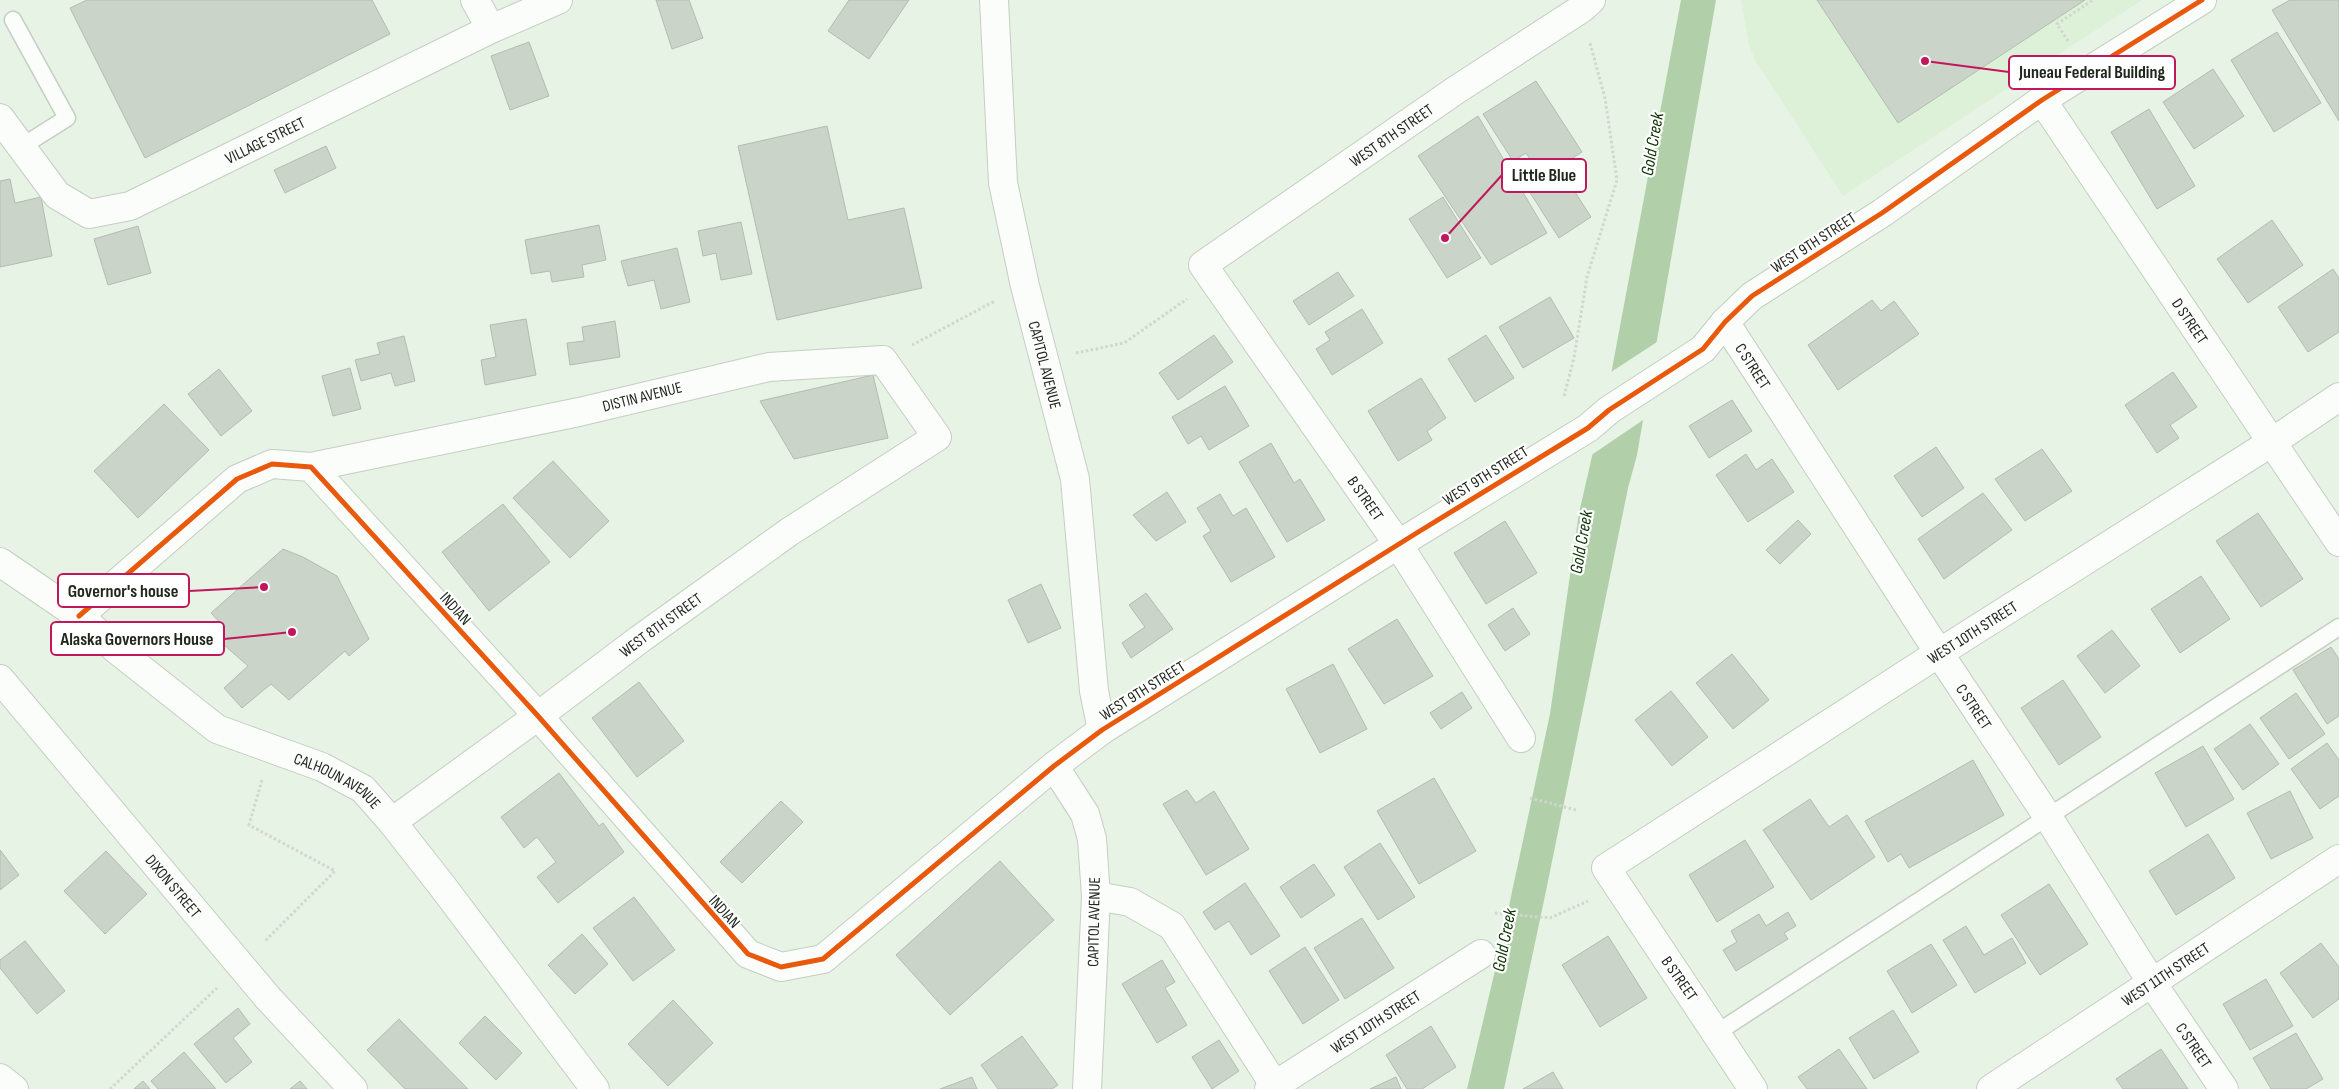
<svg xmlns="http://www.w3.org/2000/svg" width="2339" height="1089" viewBox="0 0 2339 1089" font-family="'Sofia Sans Condensed',sans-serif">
<rect width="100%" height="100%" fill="#e7f3e4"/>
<path fill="#ddf1d8" d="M1741,0H2142L1843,196L1755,60L1749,45Z"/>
<path fill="#b1d0aa" d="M1681,0H1716L1637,455L1628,488L1546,891L1504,1089H1467L1497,962L1550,714L1579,513L1612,369Z"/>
<path fill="#e7f3e4" d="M1660,340L1646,418L1590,456L1608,374Z"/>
<path fill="#cad4c8" stroke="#b3bcb1" d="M87,0H372L390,34L145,158L70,8Z
M656,0H689L703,38L672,49Z
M849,0H909L869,59L828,31Z
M1817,0H2085L1898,123Z
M2290,0H2339V121L2272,10Z
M2277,32L2321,103L2274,132L2231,60Z
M529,42L549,96L510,110L491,56Z
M2213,69L2244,116L2194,149L2163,102Z
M1536,81L1582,152L1559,167L1591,217L1559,238L1520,177L1536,168L1526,153L1513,161L1483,114Z
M2149,109L2195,186L2157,209L2111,132Z
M1478,116L1547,233L1491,265L1418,156Z
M827,126L848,220L904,208L922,288L777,320L738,146Z
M326,146L336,168L285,193L274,170Z
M10,179L15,203L41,197L52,256L0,267V181Z
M1443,197L1481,258L1447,278L1409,219Z
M2272,220L2303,265L2248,303L2217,259Z
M741,222L752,274L721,280L716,253L703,256L698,231Z
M599,225L606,260L582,265L584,277L552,282L550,271L531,274L525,240Z
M138,226L151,273L108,285L94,239Z
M677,248L690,302L661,309L654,280L628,286L621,261Z
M2333,269L2339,278V332L2308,352L2278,307Z
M1338,272L1354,296L1309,325L1293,301Z
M1550,297L1574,338L1523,368L1499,327Z
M1872,300L1881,311L1894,301L1919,334L1838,390L1808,345Z
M1362,309L1383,343L1332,375L1316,349L1330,340L1325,332Z
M526,319L536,375L485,385L481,360L496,357L490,325Z
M615,321L620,357L570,365L567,343L584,341L582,327Z
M1214,335L1233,362L1178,400L1159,373Z
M1486,335L1514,378L1475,402L1448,359Z
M404,336L415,381L395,386L391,373L361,381L355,360L380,354L377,343Z
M350,368L361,409L333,416L322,376Z
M219,369L252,411L221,436L188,394Z
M2173,372L2197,407L2170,425L2179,438L2157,453L2125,405Z
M873,375L888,438L794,459L760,401Z
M1421,378L1446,418L1427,431L1432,440L1398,461L1368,411Z
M1225,386L1249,426L1209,450L1201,436L1188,444L1172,417Z
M1732,400L1752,431L1709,458L1689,426Z
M164,404L209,450L138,518L94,471Z
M1271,443L1294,483L1300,479L1325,520L1287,542L1239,462Z
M1936,447L1964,488L1922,517L1894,476Z
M2042,449L2072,491L2025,521L1995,479Z
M1746,454L1756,470L1772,459L1794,492L1748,522L1716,475Z
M553,461L609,521L570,558L513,498Z
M1167,492L1186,522L1156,541L1133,515Z
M1983,493L2012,530L1944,579L1918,539Z
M1220,494L1233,516L1246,508L1275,557L1231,582L1203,536L1211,531L1197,508Z
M503,504L550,562L489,611L442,552Z
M2258,513L2303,579L2261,607L2216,541Z
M1798,520L1811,534L1780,564L1766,550Z
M1505,521L1537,573L1486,604L1454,553Z
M283,549L303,557L337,576L369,639L349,656L345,651L289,700L271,684L242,708L224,688L248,666L215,637L224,627L211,613Z
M2201,576L2230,619L2180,653L2151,609Z
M1041,584L1061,628L1028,643L1008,600Z
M1146,593L1173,629L1131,658L1122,643L1145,627L1129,605Z
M1513,608L1530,634L1505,651L1488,625Z
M1397,619L1433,676L1384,704L1348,649Z
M2112,630L2140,666L2105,693L2077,656Z
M2331,647L2339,659V716L2327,724L2293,670Z
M1732,654L1769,700L1733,729L1696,683Z
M1333,664L1367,729L1320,753L1286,689Z
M2063,680L2101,737L2059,765L2021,708Z
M639,682L684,741L637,777L592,718Z
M1671,691L1708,737L1672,766L1635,720Z
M1462,692L1472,708L1441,729L1430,713Z
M2296,693L2325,734L2289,759L2260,718Z
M2250,724L2279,764L2243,790L2214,749Z
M2327,743L2339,760V796L2320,809L2291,769Z
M2203,746L2234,799L2186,827L2155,773Z
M1973,760L2004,815L1909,868L1901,854L1888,862L1865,821Z
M559,773L599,826L603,823L624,852L558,903L537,877L556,862L537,837L524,848L501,817Z
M1434,778L1476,851L1419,884L1377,811Z
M1187,790L1196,803L1214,791L1249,849L1206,875L1163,804Z
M2290,791L2313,838L2271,859L2247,813Z
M1810,799L1829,827L1847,815L1875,857L1811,900L1763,830Z
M781,801L803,822L742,883L720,862Z
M2208,834L2235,878L2176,915L2149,871Z
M1745,840L1774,887L1717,922L1689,875Z
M1380,843L1415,897L1378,920L1344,867Z
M0,850L19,875L0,890Z
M106,851L147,894L105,934L64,891Z
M1000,861L1054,920L950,1015L896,955Z
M1314,864L1335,895L1301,918L1280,887Z
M1245,883L1280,936L1251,955L1229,921L1215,930L1203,912Z
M2049,884L2088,944L2040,975L2001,915Z
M634,897L675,950L633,981L593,928Z
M1788,912L1796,926L1784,933L1788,939L1736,971L1723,950L1737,942L1731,931L1759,914L1766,926Z
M1362,918L1394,968L1345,999L1314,948Z
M1966,926L1984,955L2012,938L2026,963L1975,993L1943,940Z
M582,934L608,964L575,994L548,965Z
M1608,936L1647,998L1600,1027L1562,965Z
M25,941L65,991L37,1014L0,968V960Z
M2321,943L2339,967V999L2313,1018L2280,973Z
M1931,944L1957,985L1912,1013L1887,971Z
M1305,947L1339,1000L1303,1024L1269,971Z
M1162,960L1175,982L1165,988L1187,1025L1157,1043L1122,984Z
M2266,979L2293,1026L2250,1050L2223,1004Z
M673,1000L713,1043L668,1086L628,1044Z
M238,1008L250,1024L233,1038L252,1062L226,1083L194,1044Z
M1893,1010L1919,1052L1874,1079L1849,1038Z
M485,1016L522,1053L496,1080L459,1043Z
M399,1019L468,1089H405L367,1050Z
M1431,1026L1456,1067L1422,1089H1407L1386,1055Z
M2296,1033L2323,1079L2306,1089H2271L2253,1058Z
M1022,1036L1058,1085L1052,1089H998L981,1065Z
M1219,1040L1239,1071L1212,1089L1192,1057Z
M1839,1049L1867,1089H1807L1798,1077Z
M2161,1049L2188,1089H2123L2116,1079Z
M184,1052L216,1089H158L151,1081Z
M1553,1072L1563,1089H1523Z
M972,1077L977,1089H940Z
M1396,1077L1401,1089H1370Z
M143,1081L150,1089H134Z
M300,1081L307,1089H290Z"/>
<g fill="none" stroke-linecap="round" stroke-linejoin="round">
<g stroke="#c5cec2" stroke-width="19">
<path id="lane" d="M13,20L67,118L21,147
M1718,1032L2339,627"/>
</g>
<g stroke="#c5cec2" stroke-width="30">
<g id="street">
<path d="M475,0L491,29"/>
<path id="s1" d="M2042,100L2339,542"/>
<path id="s2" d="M0,118L57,195L89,214L130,206L491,29L558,0"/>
<path id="s3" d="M1725,322L1939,653L2048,817L2152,983L2224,1089"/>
<path id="s4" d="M79,616L237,479L272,464L311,467L538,716L640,639L789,532L937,437L883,360L769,367L579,412L311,467"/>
<path id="s5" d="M0,679L268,998L353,1089"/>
<path id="s6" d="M1521,738L1398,544L1203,265L1456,90L1581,9L1591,0"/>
<path d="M1096,896L1130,902L1172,926L1277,1089"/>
<path id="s7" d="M1269,1089L1481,954"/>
<path id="s8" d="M1753,1089L1606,868L1939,653L2272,442L2339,397"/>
<path id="s9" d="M1991,1089L2339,859"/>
</g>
</g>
<g stroke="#c5cec2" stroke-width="30">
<g id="secondary">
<path id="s10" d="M994,0L1003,183L1025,286L1075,479L1094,691L1102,730"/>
<path id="s11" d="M0,562L79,616L117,650L217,729L322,767L363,789L392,822L443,887L595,1089"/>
<path d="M1054,766L1085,814L1092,839L1096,896L1087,1089"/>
<path d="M392,822L538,716L748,954L781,967L823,959L1054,766L1102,730L1415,534L1588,428L1609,410L1703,349L1725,322L1752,296L1882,213L2042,100L2202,0"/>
<path d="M0,1078L14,1089"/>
</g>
</g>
<path stroke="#d2d5d1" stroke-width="3" stroke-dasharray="2.5 2.5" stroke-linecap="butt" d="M2068,41L2057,24L2093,0
M912,345L995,301
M1076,353L1124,343L1187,299
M1564,396L1574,358L1587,277L1617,180L1605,98L1590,43
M262,780L249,825L335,871L264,942
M1530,798L1576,810
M1495,913L1550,918L1588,901
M110,1089L217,988"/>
<use href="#lane" stroke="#fbfdfb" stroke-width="16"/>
<use href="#street" stroke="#fbfdfb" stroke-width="28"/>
<use href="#secondary" stroke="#fbfdfb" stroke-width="28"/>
<g stroke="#fff" stroke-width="8">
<path id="cycleway" d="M79,616L237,479L272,464L311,467L538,716L748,954L781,967L823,959L1054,766L1102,730L1415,534L1588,428L1609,410L1703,349L1725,322L1752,296L1882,213L2042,100L2202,0"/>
</g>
<use href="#cycleway" stroke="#e8590c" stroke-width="5"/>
</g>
<g text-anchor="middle" stroke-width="4.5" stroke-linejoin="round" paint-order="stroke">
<g font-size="16" fill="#20281e" stroke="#fff">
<text dy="6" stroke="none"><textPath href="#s6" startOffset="799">WEST 8TH STREET</textPath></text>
<text dy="6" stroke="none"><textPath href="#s2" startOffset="325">VILLAGE STREET</textPath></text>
<text transform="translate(1813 242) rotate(-33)" y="6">WEST 9TH STREET</text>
<text dy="6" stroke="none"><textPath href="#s1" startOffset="266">D STREET</textPath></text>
<text dy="6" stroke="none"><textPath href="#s10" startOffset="370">CAPITOL AVENUE</textPath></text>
<text dy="6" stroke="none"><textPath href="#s3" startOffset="52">C STREET</textPath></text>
<text transform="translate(642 396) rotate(-14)" y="6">DISTIN AVENUE</text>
<text transform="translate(1485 475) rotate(-32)" y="6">WEST 9TH STREET</text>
<text transform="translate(1366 498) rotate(55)" y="6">B STREET</text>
<text transform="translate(456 608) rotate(48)" y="6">INDIAN</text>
<text dy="6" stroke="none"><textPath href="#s4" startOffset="776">WEST 8TH STREET</textPath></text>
<text dy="6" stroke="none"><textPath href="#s8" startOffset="701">WEST 10TH STREET</textPath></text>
<text transform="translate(1142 690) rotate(-32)" y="6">WEST 9TH STREET</text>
<text dy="6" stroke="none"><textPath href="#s3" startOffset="458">C STREET</textPath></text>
<text dy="6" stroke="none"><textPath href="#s11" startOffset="406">CALHOUN AVENUE</textPath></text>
<text dy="6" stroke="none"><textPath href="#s5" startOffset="270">DIXON STREET</textPath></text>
<text transform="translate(725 911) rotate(48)" y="6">INDIAN</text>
<text transform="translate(1093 922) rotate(-89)" y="6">CAPITOL AVENUE</text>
<text dy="6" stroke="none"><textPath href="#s9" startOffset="209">WEST 11TH STREET</textPath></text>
<text transform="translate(1680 978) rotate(55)" y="6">B STREET</text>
<text dy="6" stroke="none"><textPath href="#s7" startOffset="126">WEST 10TH STREET</textPath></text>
<text dy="6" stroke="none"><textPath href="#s3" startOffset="862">C STREET</textPath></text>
</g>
<g font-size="18" font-style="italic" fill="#0f3505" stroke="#fff">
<text transform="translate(1652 144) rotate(-80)" y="6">Gold Creek</text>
<text transform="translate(1581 542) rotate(-80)" y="6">Gold Creek</text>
<text transform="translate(1504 940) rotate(-79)" y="6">Gold Creek</text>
</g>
</g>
<path fill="none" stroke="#c2185b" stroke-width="2" d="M1925 61L2009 72M1445 238L1502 175M264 587L189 591M292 632L224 639"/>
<g fill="#c2185b" stroke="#fff" stroke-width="2">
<circle cx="1925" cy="61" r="5"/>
<circle cx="1445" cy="238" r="5"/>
<circle cx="264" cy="587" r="5"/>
<circle cx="292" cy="632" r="5"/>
</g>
<g fill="#fff" stroke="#c2185b" stroke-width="2">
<rect x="2009" y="56" width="166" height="33" rx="5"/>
<rect x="1502" y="159" width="84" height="33" rx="5"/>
<rect x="58" y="574" width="131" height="33" rx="5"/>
<rect x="51" y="622" width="173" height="33" rx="5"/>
</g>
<g font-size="18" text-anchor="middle" font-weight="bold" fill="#20281e">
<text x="2092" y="78">Juneau Federal Building</text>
<text x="1544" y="181">Little Blue</text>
<text x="123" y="597">Governor's house</text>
<text x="137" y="645">Alaska Governors House</text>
</g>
</svg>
